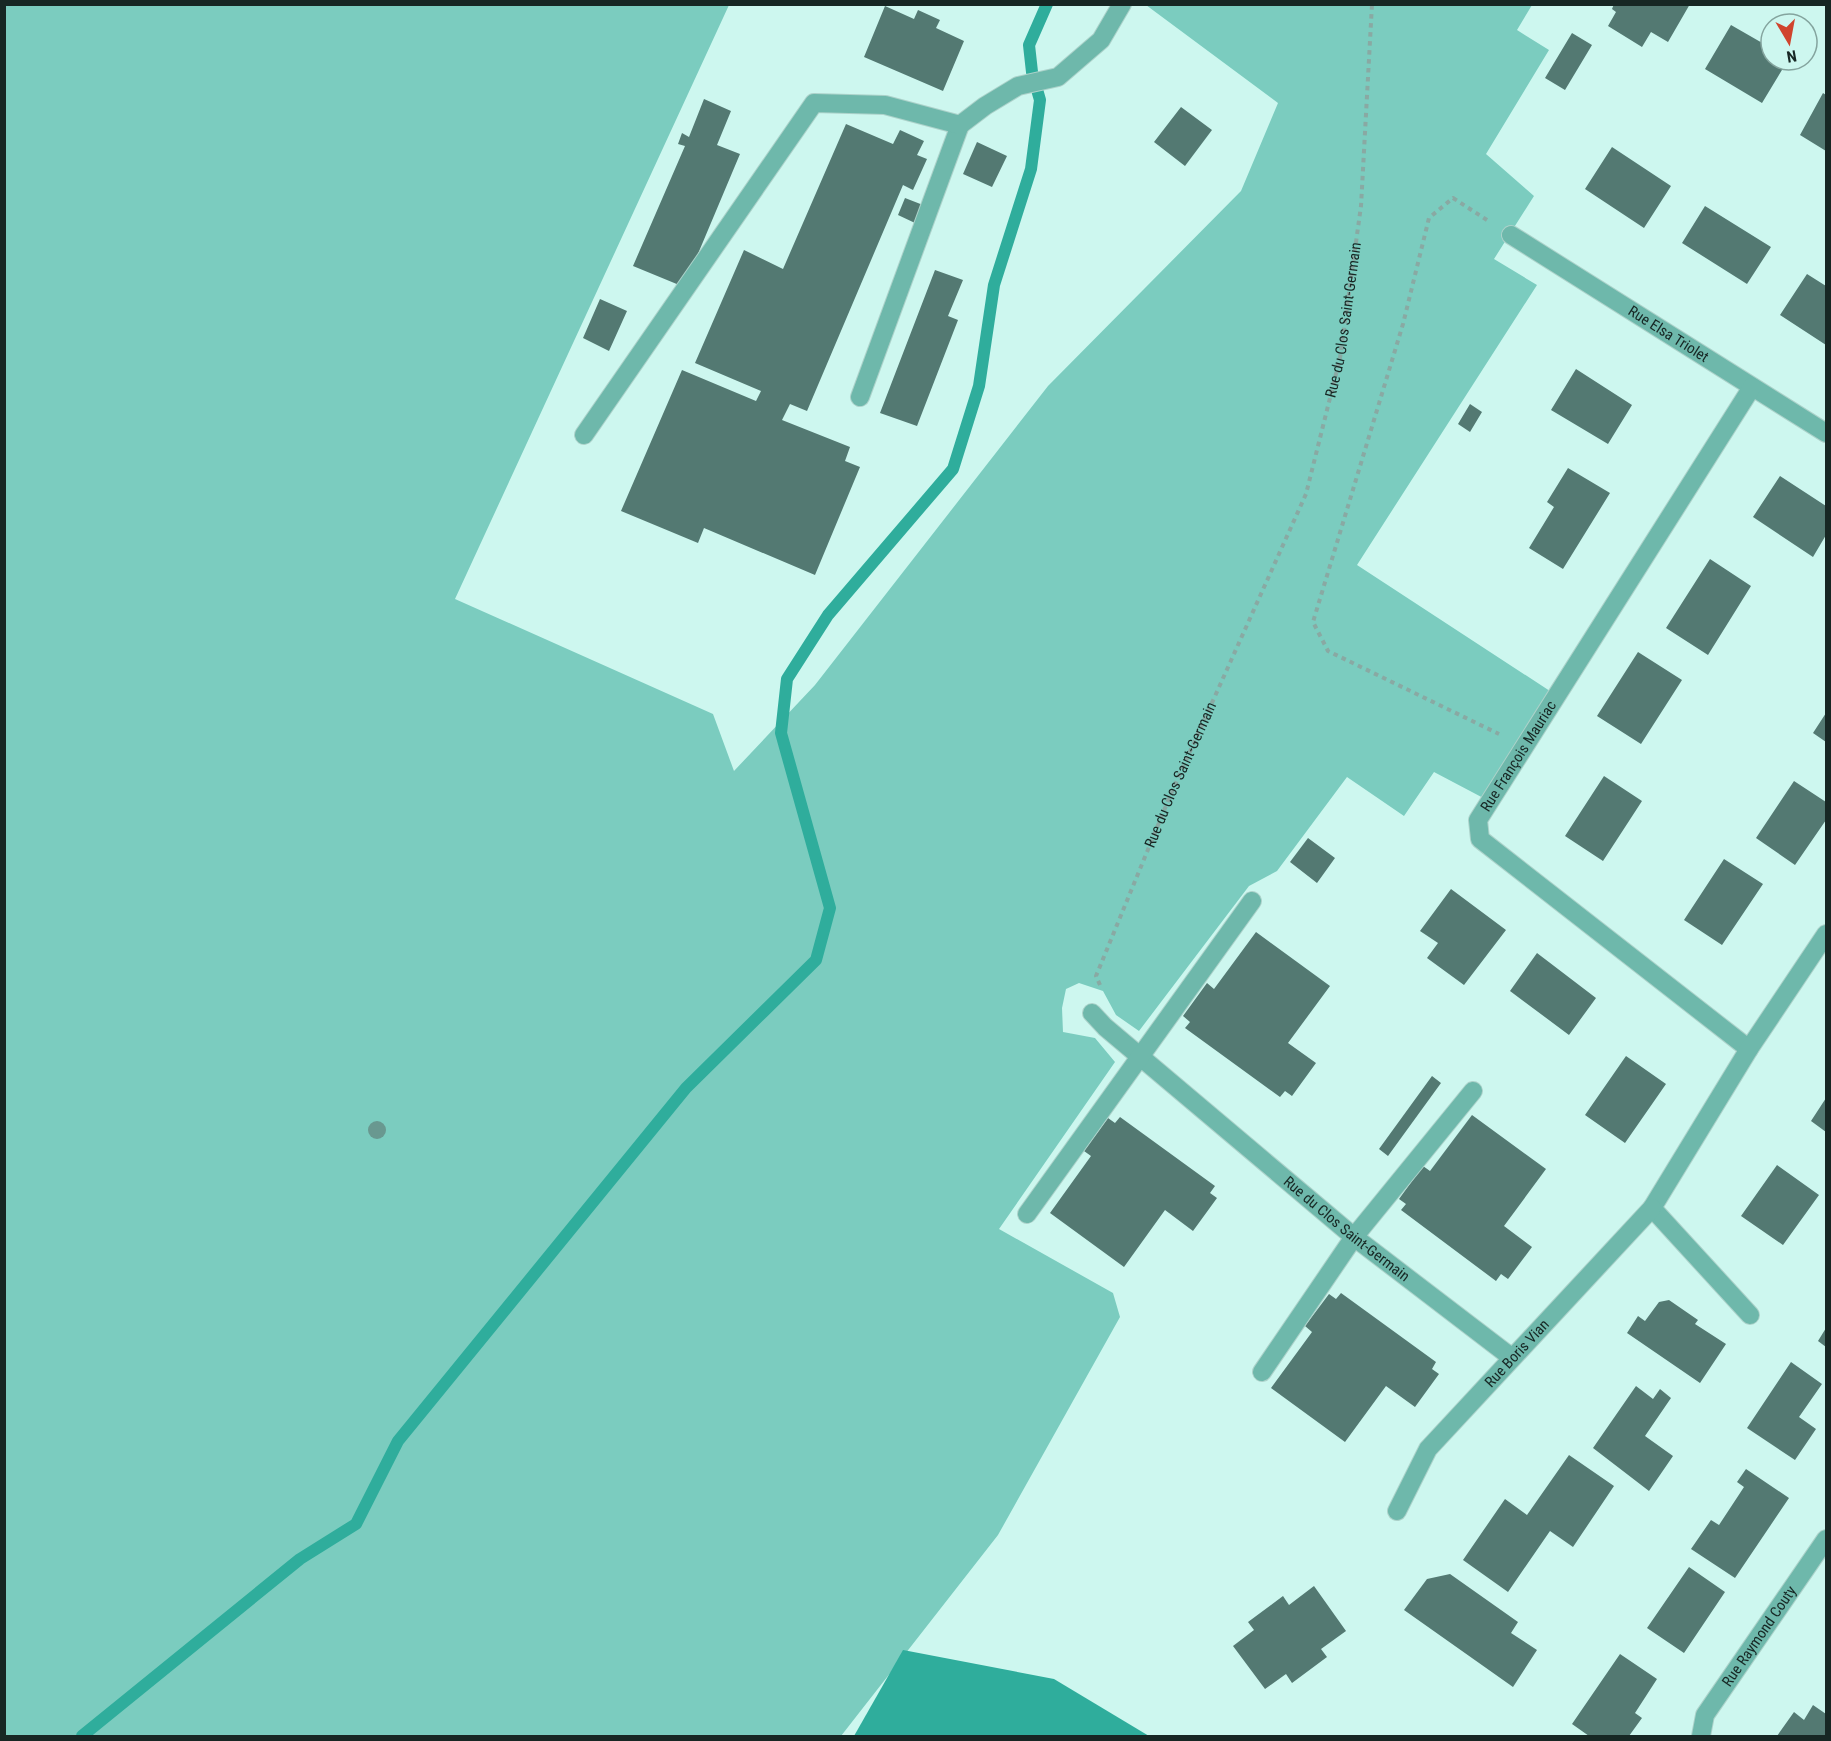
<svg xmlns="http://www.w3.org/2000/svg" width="1831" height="1741" viewBox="0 0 1831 1741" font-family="'Roboto Condensed',sans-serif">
<rect width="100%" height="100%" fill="#cdf7ef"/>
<path fill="#7bccbf" d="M5,5H729L455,599L713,714L734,771L815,685L1048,386L1241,191L1278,103L1146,5H1532L1517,30L1549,50L1486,154L1534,196L1494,259L1537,285L1357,565L1556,695L1489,801L1434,772L1404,816L1347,777L1277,871L1249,886L1139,1031L1116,1015L1103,991L1079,983L1066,989L1062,1008L1063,1032L1095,1038L1115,1062L999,1229L1113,1293L1120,1317L998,1535L841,1736H5Z"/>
<path fill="#2fad9c" d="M903,1650L1054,1679L1149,1736H854Z"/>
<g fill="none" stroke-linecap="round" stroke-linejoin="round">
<path stroke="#2fad9c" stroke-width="12" d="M82,1736L300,1559L356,1524L398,1441L686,1088L816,960L830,908L781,733L787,679L828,615L953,469L979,386L994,285L1031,169L1040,100L1032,72L1029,45L1047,4"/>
</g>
<path fill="#537972" d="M1614,4H1690L1668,42L1651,32L1642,47L1608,26L1616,12L1612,9Z
M885,6L914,19L918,10L940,20L936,28L964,41L943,91L864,57Z
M1731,25L1771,48V60H1788L1762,103L1705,69Z
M1572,33L1592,45L1565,90L1545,78Z
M1823,93L1826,95V151L1800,135Z
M704,99L731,111L717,145L740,154L684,287L633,266L685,146L678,144L682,133L689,137Z
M1181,107L1212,130L1185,166L1154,142Z
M846,124L893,144L900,130L924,141L917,155L927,159L913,190L903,185L807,411L790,404L782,420L850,447L845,461L860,467L815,575L704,528L698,543L621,511L682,370L756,401L761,391L695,363L744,250L783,269Z
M977,142L1007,156L992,187L963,174Z
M1612,147L1671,186L1644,228L1585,189Z
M905,198L923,205L915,223L898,215Z
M1705,206L1771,247L1747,284L1682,243Z
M935,270L963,280L948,316L958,320L917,426L880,413Z
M1807,274L1826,286V345L1780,315Z
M600,299L627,311L609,351L583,338Z
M1576,369L1632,405L1608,444L1551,410Z
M1470,404L1482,412L1470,432L1458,424Z
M1568,468L1610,493L1563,569L1529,548L1554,507L1547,502Z
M1780,476L1826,506V535L1813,557L1753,517Z
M1710,559L1751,586L1708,655L1666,628Z
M1638,652L1682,680L1641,744L1597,716Z
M1826,713V742L1813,733Z
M1604,776L1642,801L1603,861L1565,836Z
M1794,781L1826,802V820L1795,865L1756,838Z
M1308,838L1335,858L1317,883L1290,862Z
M1724,859L1763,884L1722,945L1684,920Z
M1451,889L1506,930L1464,985L1427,958L1438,943L1420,931Z
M1256,932L1330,986L1288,1043L1316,1063L1292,1096L1285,1091L1280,1097L1185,1028L1190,1022L1183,1016L1207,983L1214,989Z
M1537,953L1596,998L1569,1035L1510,991Z
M1626,1056L1666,1084L1625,1143L1585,1115Z
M1432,1076L1441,1083L1388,1156L1379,1149Z
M1826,1098V1132L1811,1121Z
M1472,1115L1546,1169L1504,1226L1532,1247L1508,1279L1501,1274L1496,1281L1401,1210L1406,1204L1399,1199L1423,1166L1430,1171Z
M1120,1117L1215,1186L1210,1193L1217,1198L1193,1231L1165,1210L1124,1267L1050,1213L1091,1156L1084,1151L1108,1118L1115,1123Z
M1777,1165L1819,1195L1783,1245L1741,1216Z
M1341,1293L1436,1362L1432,1369L1439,1374L1415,1407L1386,1386L1345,1442L1271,1388L1312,1332L1305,1326L1329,1294L1336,1299Z
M1669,1300L1698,1320L1695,1324L1726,1344L1700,1383L1627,1333L1638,1316L1645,1321L1659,1302Z
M1826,1328V1347L1818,1341Z
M1791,1362L1822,1384L1799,1417L1816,1429L1795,1460L1747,1428Z
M1636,1386L1653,1399L1660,1389L1671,1398L1645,1436L1673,1456L1649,1491L1593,1448Z
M1569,1455L1614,1486L1573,1547L1550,1531L1508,1592L1463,1560L1505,1499L1527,1515Z
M1746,1469L1789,1498L1735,1578L1691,1549L1711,1520L1719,1525L1744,1487L1737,1482Z
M1689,1567L1725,1592L1684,1653L1647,1628Z
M1450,1574L1518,1622L1511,1633L1537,1650L1513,1687L1404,1610L1427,1579Z
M1314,1586L1346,1631L1321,1649L1327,1657L1292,1683L1286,1674L1265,1689L1233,1646L1254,1630L1248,1622L1283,1596L1289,1605Z
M1620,1654L1657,1679L1635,1713L1642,1718L1629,1736H1589L1572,1724Z
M1813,1705L1826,1714V1736H1777L1794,1712L1804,1720Z"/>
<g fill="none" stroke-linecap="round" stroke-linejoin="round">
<g stroke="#acd2ca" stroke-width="20">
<g id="minor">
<path id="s2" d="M1511,235L1826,433"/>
<path d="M860,397L960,125"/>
<path d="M584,435L814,103L885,105L960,125L985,106L1018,86L1058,77L1101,40L1122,4"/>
<path id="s3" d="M1092,1013L1105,1027L1354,1237L1511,1357"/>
<path id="s4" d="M1749,1049L1480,839L1478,820L1752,387"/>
<path d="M1027,1214L1252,901"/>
<path d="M1750,1315L1652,1208L1749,1049L1826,934"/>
<path d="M1262,1372L1354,1237L1473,1091"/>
<path id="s5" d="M1397,1511L1428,1449L1652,1208"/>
<path id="s6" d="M1701,1736L1705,1715L1826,1539"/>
</g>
</g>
<g stroke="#89a9a3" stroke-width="4" stroke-dasharray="4.5 4.5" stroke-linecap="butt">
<path d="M1487,220L1453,198L1429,218L1403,324L1313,622L1328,651L1499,734"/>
<path id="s1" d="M1100,985L1096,976L1170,796L1306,494L1340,358L1361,206L1372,4"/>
</g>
<use href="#minor" stroke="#6eb8ab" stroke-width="18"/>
</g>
<circle fill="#699890" cx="377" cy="1130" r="9"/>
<g text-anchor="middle" stroke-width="5" stroke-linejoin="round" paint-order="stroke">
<g font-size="15" fill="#172724" stroke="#cdf7ef">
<text dy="5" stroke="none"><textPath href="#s1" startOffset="714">Rue du Clos Saint-Germain</textPath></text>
<text dy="5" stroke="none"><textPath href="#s2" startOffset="186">Rue Elsa Triolet</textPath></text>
<text dy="5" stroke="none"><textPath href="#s4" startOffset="436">Rue François Mauriac</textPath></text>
<text dy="5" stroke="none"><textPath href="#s1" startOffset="228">Rue du Clos Saint-Germain</textPath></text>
<text dy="5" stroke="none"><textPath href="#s3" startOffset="334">Rue du Clos Saint-Germain</textPath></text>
<text dy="5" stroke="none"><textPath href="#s5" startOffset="200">Rue Boris Vian</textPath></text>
<text dy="5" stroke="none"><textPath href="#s6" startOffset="117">Rue Raymond Couty</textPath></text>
</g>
</g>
<rect width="1831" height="1741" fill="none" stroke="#172724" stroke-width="12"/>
<g transform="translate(1789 42) rotate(170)"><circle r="28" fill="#cdf7ef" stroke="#84a49e" stroke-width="1.5"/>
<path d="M0-4.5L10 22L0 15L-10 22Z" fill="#d0442d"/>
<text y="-9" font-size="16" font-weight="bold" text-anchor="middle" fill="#172724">N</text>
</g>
</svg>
